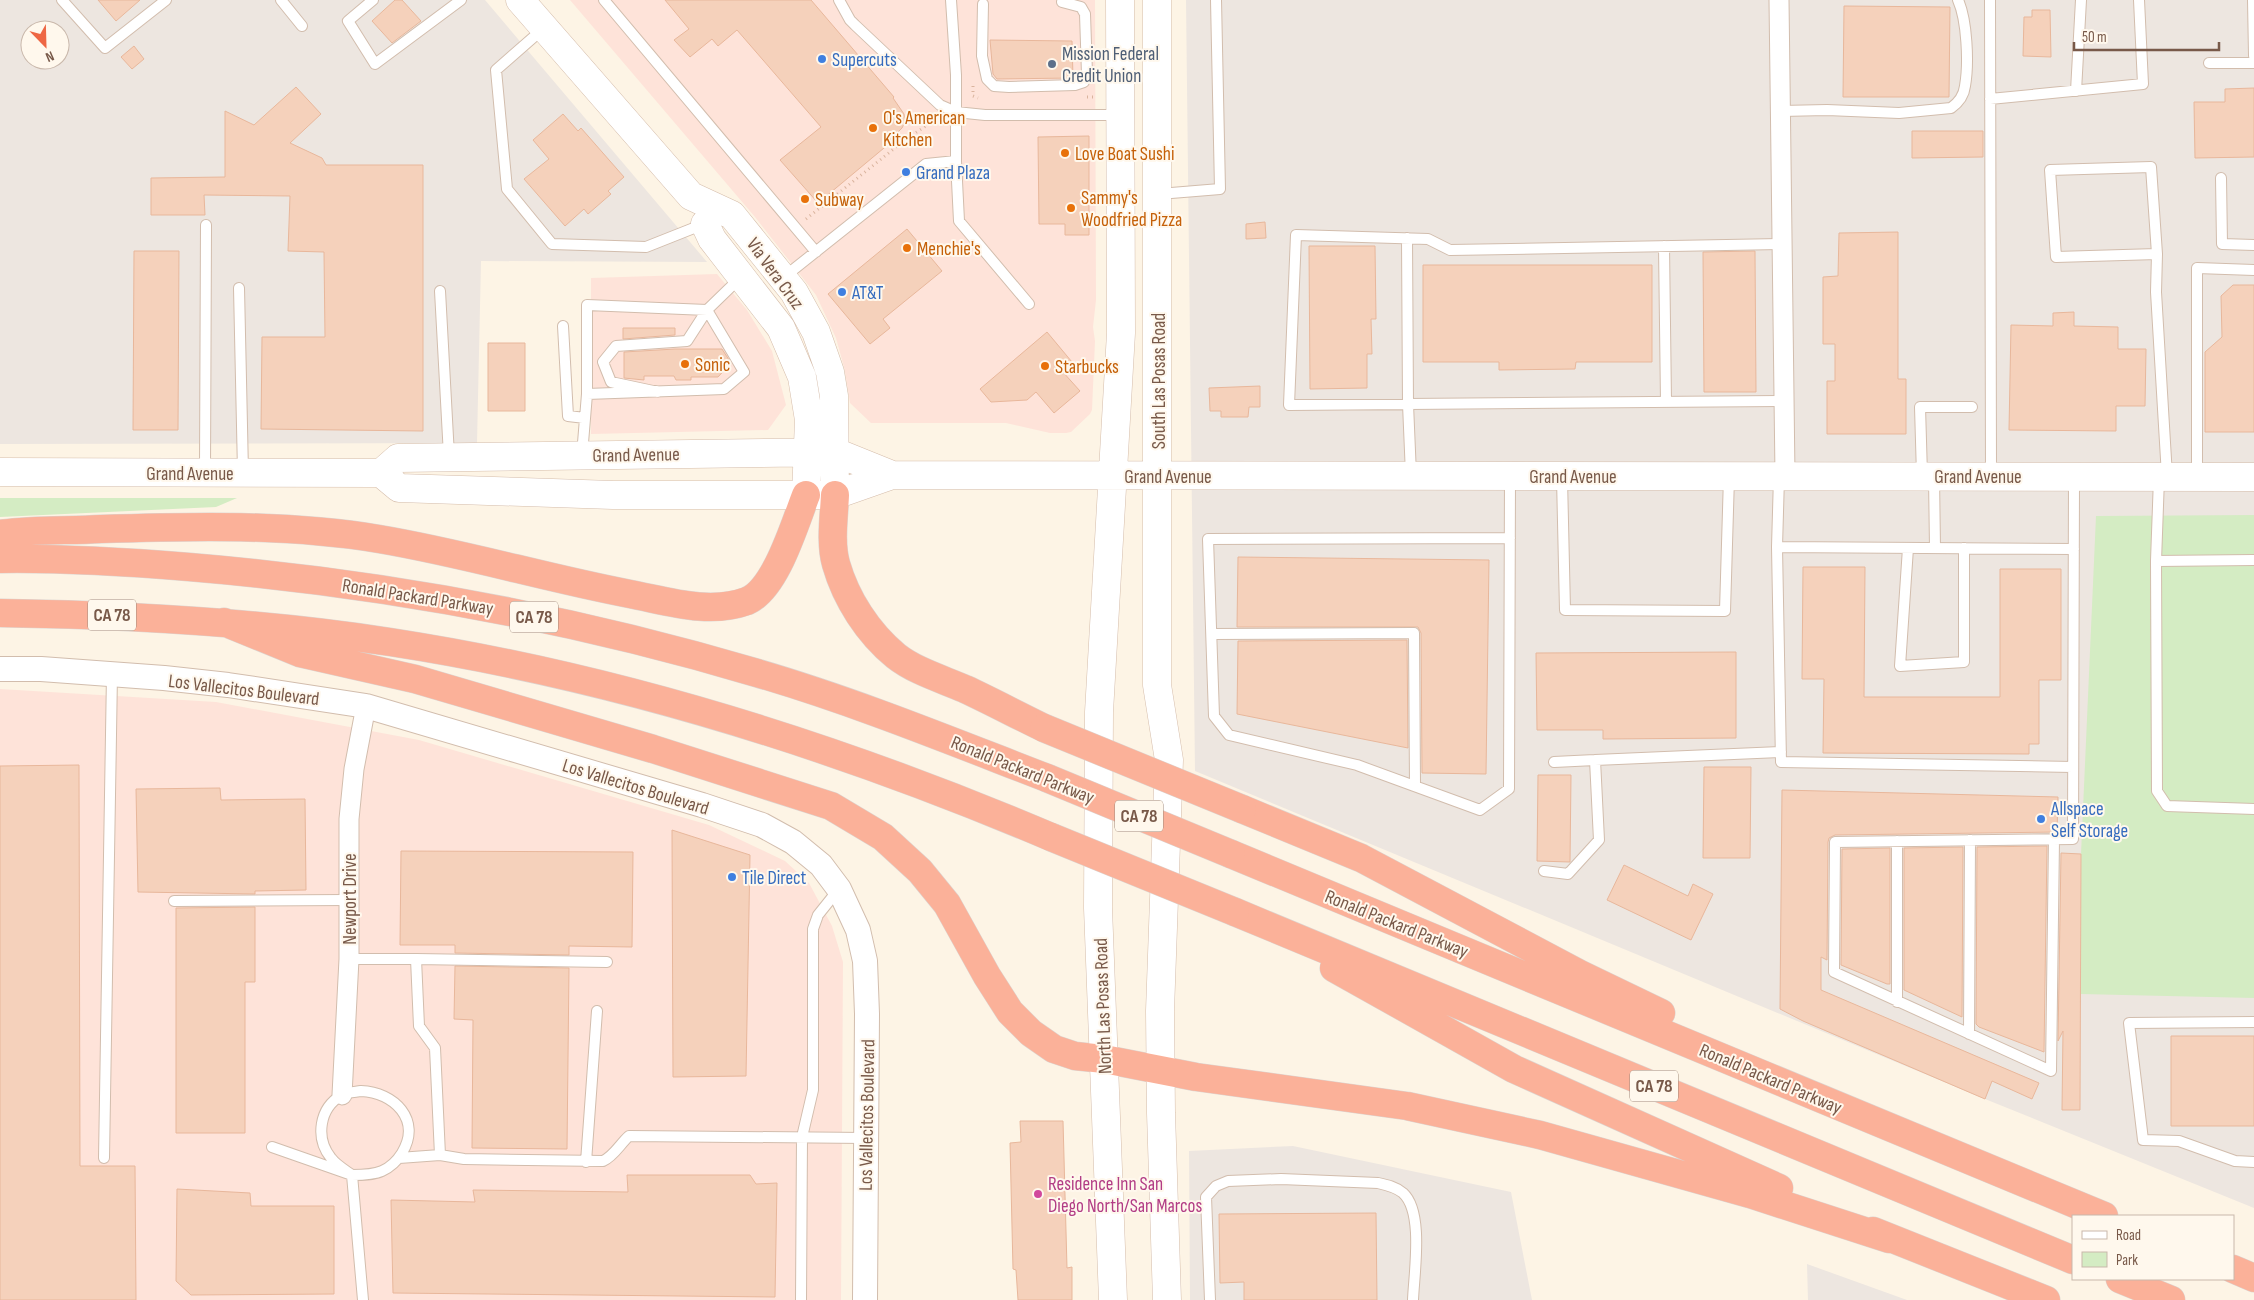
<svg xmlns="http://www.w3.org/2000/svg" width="2254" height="1300" viewBox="0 0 2254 1300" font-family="'Sofia Sans Condensed',sans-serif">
<rect width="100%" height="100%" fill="#fdf4e5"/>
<path fill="#fee3d9" d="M570,0H1095L1096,300L1093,327L1095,341L1092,410L1090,414L1071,432L1066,433H1050L1006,423H871L850,403L844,367L836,338L816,295L755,217Z
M717,274L747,310L772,351L786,405L768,430L591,434V278Z
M0,689L216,702L419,740L709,825L785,861L809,883L832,926L843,962L841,1300H0Z"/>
<path fill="#ede6e0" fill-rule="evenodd" d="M0,0H485L707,262L481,261L477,443L0,444ZM30,30H60V60H30Z
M1186,0H2254V1208L1985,1099L1195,771Z
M1293,1146L1511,1192L1532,1300H1190L1189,1151Z
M1807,1264L1907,1300H1808Z"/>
<path fill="#d4ecc3" d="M0,498H237L216,507L0,517Z
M2254,515V998L2080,994L2081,854L2096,516Z"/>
<path fill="#f5d1bb" stroke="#e8b79b" d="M98,0H140L116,21Z
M395,0H402L421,21L392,43L372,21Z
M665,0H811L894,97L893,98L904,114L905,122L902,128L889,141L890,143L818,203L780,160L821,127L737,30L718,46L712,39L690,57L674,40L689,29Z
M1844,6L1950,7L1949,97H1843Z
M2032,10H2050L2051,57L2023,56L2024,17H2032Z
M990,40L1072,41L1073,78L997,79L993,74Z
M134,46L144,59L132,69L121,57Z
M296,87L321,114L290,143L322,158L326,165H423V431L261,429L262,337H325L324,252L288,251L290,196L204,195L205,215H151V178L225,177V111L254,125Z
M2254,88V157L2195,158L2194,102H2225V89Z
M563,114L578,131L581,128L624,177L608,191L611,194L588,214L584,209L565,226L524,179L549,159L533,140Z
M1912,131H1983V157L1912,158Z
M1089,136V235H1065V224H1039L1038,137Z
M1265,222L1266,238L1246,239V224Z
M907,229L942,271L883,319L890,328L870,344L828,294Z
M1898,232V379H1906V434H1827V381H1835V344H1823V277L1838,276L1839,233Z
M1309,246H1375L1376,319H1371L1372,354H1367V388L1310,389Z
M134,251H179L178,430H133Z
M1755,251L1756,392H1704L1703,252Z
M1423,265H1652V362H1576L1575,369L1499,370V362H1423Z
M2233,285H2254V432H2205V352L2222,337L2221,296Z
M2074,312V326L2118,327V349H2146L2145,406H2116V431L2009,430L2011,325L2053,326V313Z
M623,328H675V335L623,339Z
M1047,332L1072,362L1062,371L1080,391L1054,413L1036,392L1027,400L991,402L980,389Z
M488,343H525V411H488Z
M675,349H722L731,363L718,377H691V380H676L674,376H644V380L624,378V352Z
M1260,386V407H1249L1248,417H1221V411H1210L1209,388Z
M1238,557L1489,560L1486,774L1422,773L1421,633L1418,627H1237Z
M1803,567H1865L1864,697H2000V569H2061V680H2039V744H2029V754L1823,753L1824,679H1802Z
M1407,640L1408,748L1237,714L1238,641Z
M1736,652V738L1603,739V730H1537L1536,653Z
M79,765L80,1166H135L136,1300H0V766Z
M1704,767H1751L1750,858H1703Z
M1538,775H1571L1570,862L1537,861Z
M220,788L221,800L305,799L306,890L255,891V894L138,892L136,789Z
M1782,790L2058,797L2057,832L1835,835L1829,838L1828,842L1827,960L1821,957V990L2039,1083L2032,1099L1992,1081L1985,1099L1803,1021L1780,1009Z
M672,830L750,855L746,1076L673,1077Z
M2047,846L2044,1052L1979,1027L1976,1024L1977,847Z
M1963,847L1962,1017L1904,990V848Z
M1890,848V984H1887L1841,965L1842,849Z
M401,851L633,852L632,947L569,946V955L455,953V945H400Z
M2061,853L2081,854L2080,1110H2062L2063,1031L2058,1041Z
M1624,865L1688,896L1693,884L1713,894L1691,940L1607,900Z
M255,907V982H245V1133H176V908Z
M455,966L569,968L567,1149L472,1148L473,1020L454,1019Z
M2171,1036H2254V1126H2171Z
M1020,1121H1063L1067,1268L1072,1267V1300H1018L1016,1270L1013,1269L1010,1143L1021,1142Z
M627,1175H750L756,1184L777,1183L775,1297L393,1293L391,1200L475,1202L473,1190L628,1192Z
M177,1189L250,1193L251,1206H334V1294L191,1295L176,1281Z
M1376,1213L1377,1300H1244V1282L1220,1283L1219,1214Z"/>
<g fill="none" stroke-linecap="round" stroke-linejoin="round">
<g stroke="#d2bdad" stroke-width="12">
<path id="service" d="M62,0L105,48L166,0
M281,0L302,26
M373,0L348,21L375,64L461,0
M604,0L816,252
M839,0L850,20L855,25L940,105L956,112L985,115H1118
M1990,0L1991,475
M2253,0L2254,56
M983,4L982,56L987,79L994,86L1009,87L1075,85L1084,82L1087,74L1085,14L1081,7L1062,2
M544,28L496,70L507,189L552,244L646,247L704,224
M2209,63H2254
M2076,91L2081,0
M1990,99L2143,84L2139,0
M1781,111L1827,110L1899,113L1951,108C1958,103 1964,95 1965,86C1969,63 1967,20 1958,0
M956,161L959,221L1029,304
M2221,178L2222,244L2254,245
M1159,194L1220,189L1216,0
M1407,238L1408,404L1411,475
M1782,244L1450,250L1428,239L1296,235L1289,405L1784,401
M1664,246L1666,402
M2157,254L2056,257L2050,170L2151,167L2157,254L2156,292L2167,476
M784,277L926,164L956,161V75L951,0
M239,288L243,472
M440,291L449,456
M563,326L568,416L585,418
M587,394L724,389L744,372L707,310L687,341L616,346L603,362L611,382L658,392
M582,455L587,394V305L707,310L741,277
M205,472L206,225
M1922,475L1920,407H1972
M2197,476V268L2254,270
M1779,477L1777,547L2074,549
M1934,477L1935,548
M1562,478L1565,610L1725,611L1729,477
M2159,478L2156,561L2157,791L2167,806L2254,809
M1510,538L1208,539L1214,716L1229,735L1357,765L1480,810L1509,789L1510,477
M1777,547L1781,762L2073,767
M1908,548L1900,666L1964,662V548
M2156,561L2254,560
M1212,634L1414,633L1415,786
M1554,762L1595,760
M2054,839L2051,1071L1834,972L1835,842C1914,841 1994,840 2073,839L2074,477
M1544,871L1568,874L1599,840L1595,760L1781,752
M174,901L349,900
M349,959H416
M1897,1002V841
M2254,1022L2129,1023L2143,1140L2179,1141L2235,1161L2254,1162
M1969,1034L1970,840
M361,1091C394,1092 422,1120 402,1153C397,1161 391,1167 382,1171C373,1175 362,1175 352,1175C345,1170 336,1165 331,1158C315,1138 319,1108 342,1095C347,1092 355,1092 361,1091Z
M272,1147L352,1175L363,1300
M440,1155L435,1048L419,1026L416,959L607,962
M104,1158L112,674
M399,1158L440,1155L464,1159L603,1161C614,1156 620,1144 629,1136L866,1138
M586,1162L597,1011
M801,1300L802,1137L813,1090V929L818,915L838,890
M1210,1300L1206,1197L1216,1186L1228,1181L1281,1179L1378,1183C1387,1185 1396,1187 1403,1193C1424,1212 1414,1273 1413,1300"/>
</g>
<g stroke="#d2bdad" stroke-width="21">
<path id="minor" d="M1779,0L1785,475
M342,1095L349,959V819L354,769L366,706"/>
</g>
<g stroke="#d2bdad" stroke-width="26">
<path id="tertiary" d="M0,669H41L164,678L228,685L366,706L702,805L762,825L793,842L821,865L839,889L858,930L865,961L867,1014L865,1300"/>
</g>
<g stroke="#d5bdab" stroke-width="29">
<path id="secondary" d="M520,0L691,196L732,215L794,292L816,332L830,372L834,396L835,495
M1157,0V685L1169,760L1160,1011L1161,1113L1167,1300
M705,224L712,239L781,328L802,377L809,420L806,495
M0,472L381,473L399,488L613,495H835L892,475L2254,477
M381,473L398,458L835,452L892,475
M1113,1300L1098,908L1099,712L1121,333L1120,0"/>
</g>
<g stroke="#dcd4d0" stroke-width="29">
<path id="motorway" d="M835,495C834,517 830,543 836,564C846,599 868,633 896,656C915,671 942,679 965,689C991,701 1017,715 1044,728
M0,534C33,529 68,531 101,529C194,526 288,524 379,539C463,553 546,578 630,594C667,601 709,615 747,601C776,589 795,523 806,495
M0,559C63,558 126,562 189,567C382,583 572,618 757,673C856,702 951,741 1047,778
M0,613C131,615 261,622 390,642C618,677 839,747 1051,837
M224,622L300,653L415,679L653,749L831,806L883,837L920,871L947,904L987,976L1010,1012L1031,1033L1054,1049L1075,1056L1104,1059L1196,1077L1407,1106L1540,1135L1750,1194L1889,1239
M1242,809L1361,858L1580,974L1661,1013
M1231,854L2104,1216
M1235,912L2073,1260
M1334,968L1514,1069L1779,1188
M1873,1231L2046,1300
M2233,1269L2254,1278
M2120,1279L2171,1300"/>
</g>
<path stroke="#dab49e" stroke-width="3" stroke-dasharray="1 4" stroke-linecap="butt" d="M973,86V96L978,98
M1087,97H1094
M806,219L905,140L936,119"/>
<use href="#service" stroke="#fff" stroke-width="10"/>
<use href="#minor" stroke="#fff" stroke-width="19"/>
<use href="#tertiary" stroke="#fff" stroke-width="24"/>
<use href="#secondary" stroke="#fff" stroke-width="28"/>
<use href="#motorway" stroke="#fbb199" stroke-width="28"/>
<g stroke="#dcd4d0" stroke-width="29" stroke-linecap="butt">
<path id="motorway-bridge" d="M1044,728L1242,809
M1047,778L1231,854
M1051,837L1235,912"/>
</g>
<use href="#motorway-bridge" stroke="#fbb199" stroke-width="28"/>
</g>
<g fill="#3f7fe0" stroke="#fff8ed" stroke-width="2">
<circle cx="822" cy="59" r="5"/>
<circle cx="906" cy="172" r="5"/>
<circle cx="842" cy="292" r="5"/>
<circle cx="2041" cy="819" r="5"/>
<circle cx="732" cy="877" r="5"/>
</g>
<circle fill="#5c6f8a" stroke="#fff8ed" stroke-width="2" cx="1052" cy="64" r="5"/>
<g fill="#e8710a" stroke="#fff8ed" stroke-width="2">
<circle cx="873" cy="128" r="5"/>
<circle cx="1065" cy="153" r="5"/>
<circle cx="805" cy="199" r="5"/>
<circle cx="1071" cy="208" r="5"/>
<circle cx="907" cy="248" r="5"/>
<circle cx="685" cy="364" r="5"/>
<circle cx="1045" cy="366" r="5"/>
</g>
<circle fill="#d1479c" stroke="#fff8ed" stroke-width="2" cx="1038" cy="1194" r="5"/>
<g text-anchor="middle" stroke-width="4" stroke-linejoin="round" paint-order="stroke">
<g fill="#fff8ed" stroke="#a0897a" stroke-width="1">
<rect x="88" y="599.5" width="48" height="31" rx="4"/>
<rect x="510" y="601.5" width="48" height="31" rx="4"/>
<rect x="1115" y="800.5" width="48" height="31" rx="4"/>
<rect x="1630" y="1070.5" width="48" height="31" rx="4"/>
</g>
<g font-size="18" font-weight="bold" fill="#785949">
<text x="112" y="621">CA 78</text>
<text x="534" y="623">CA 78</text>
<text x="1139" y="822">CA 78</text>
<text x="1654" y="1092">CA 78</text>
</g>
<g font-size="19" fill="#4e5e75" stroke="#fff8ed" text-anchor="start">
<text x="1062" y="60">Mission Federal<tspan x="1062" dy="22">Credit Union</tspan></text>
</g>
<g font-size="19" fill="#366cbe" stroke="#fff8ed" text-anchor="start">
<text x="832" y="66">Supercuts</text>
<text x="916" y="179">Grand Plaza</text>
<text x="852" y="299">AT&amp;T</text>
<text x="2051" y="815">Allspace<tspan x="2051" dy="22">Self Storage</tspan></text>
<text x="742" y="884">Tile Direct</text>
</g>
<g font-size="19" fill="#c56008" stroke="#fff8ed" text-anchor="start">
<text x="883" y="124">O's American<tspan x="883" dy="22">Kitchen</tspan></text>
<text x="1075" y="160">Love Boat Sushi</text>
<text x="1081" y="204">Sammy's<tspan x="1081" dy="22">Woodfried Pizza</tspan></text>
<text x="815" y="206">Subway</text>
<text x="917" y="255">Menchie's</text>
<text x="695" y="371">Sonic</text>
<text x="1055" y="373">Starbucks</text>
</g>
<g font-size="19" fill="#785949" stroke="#fff8ed">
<text transform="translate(776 273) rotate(54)" y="7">Via Vera Cruz</text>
<text transform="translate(1158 381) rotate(-90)" y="7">South Las Posas Road</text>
<text transform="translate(636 454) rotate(-1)" y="7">Grand Avenue</text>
<text x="190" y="480">Grand Avenue</text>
<text x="1168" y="483">Grand Avenue</text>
<text x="1573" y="483">Grand Avenue</text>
<text x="1978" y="483">Grand Avenue</text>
<text transform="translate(418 596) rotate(9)" y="7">Ronald Packard Parkway</text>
<text transform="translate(244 689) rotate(7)" y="7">Los Vallecitos Boulevard</text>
<text transform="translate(1023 769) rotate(22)" y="7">Ronald Packard Parkway</text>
<text transform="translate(636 786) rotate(17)" y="7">Los Vallecitos Boulevard</text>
<text transform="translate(349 899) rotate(-90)" y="7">Newport Drive</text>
<text transform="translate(1397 923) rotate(22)" y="7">Ronald Packard Parkway</text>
<text transform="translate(1102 1006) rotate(-92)" y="7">North Las Posas Road</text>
<text transform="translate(1771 1078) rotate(23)" y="7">Ronald Packard Parkway</text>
<text transform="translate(866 1115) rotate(-89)" y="7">Los Vallecitos Boulevard</text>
</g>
<g font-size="19" fill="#b23c85" stroke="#fff8ed" text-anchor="start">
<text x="1048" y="1190">Residence Inn San<tspan x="1048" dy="22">Diego North/San Marcos</tspan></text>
</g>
</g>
<rect x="2072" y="1215" width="162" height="65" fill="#fff8ed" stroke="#c9b8ab"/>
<rect x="2082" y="1231" width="25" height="8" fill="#ffffff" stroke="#c9b8ab"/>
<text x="2116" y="1240" font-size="15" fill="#785949">Road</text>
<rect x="2082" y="1252" width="25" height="15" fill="#d4ecc3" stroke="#c9b8ab"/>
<text x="2116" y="1265" font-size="15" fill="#785949">Park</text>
<g transform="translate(45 45) rotate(157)"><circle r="24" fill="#fff8ed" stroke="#c9b8ab"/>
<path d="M0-4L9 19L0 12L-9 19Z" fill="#ee6744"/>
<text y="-8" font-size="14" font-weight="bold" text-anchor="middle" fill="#785949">N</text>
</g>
<path d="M2074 42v8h145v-8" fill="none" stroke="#785949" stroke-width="2.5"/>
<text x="2082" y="42" font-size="15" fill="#785949" stroke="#fff8ed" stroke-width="4" paint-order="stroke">50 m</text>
</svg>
